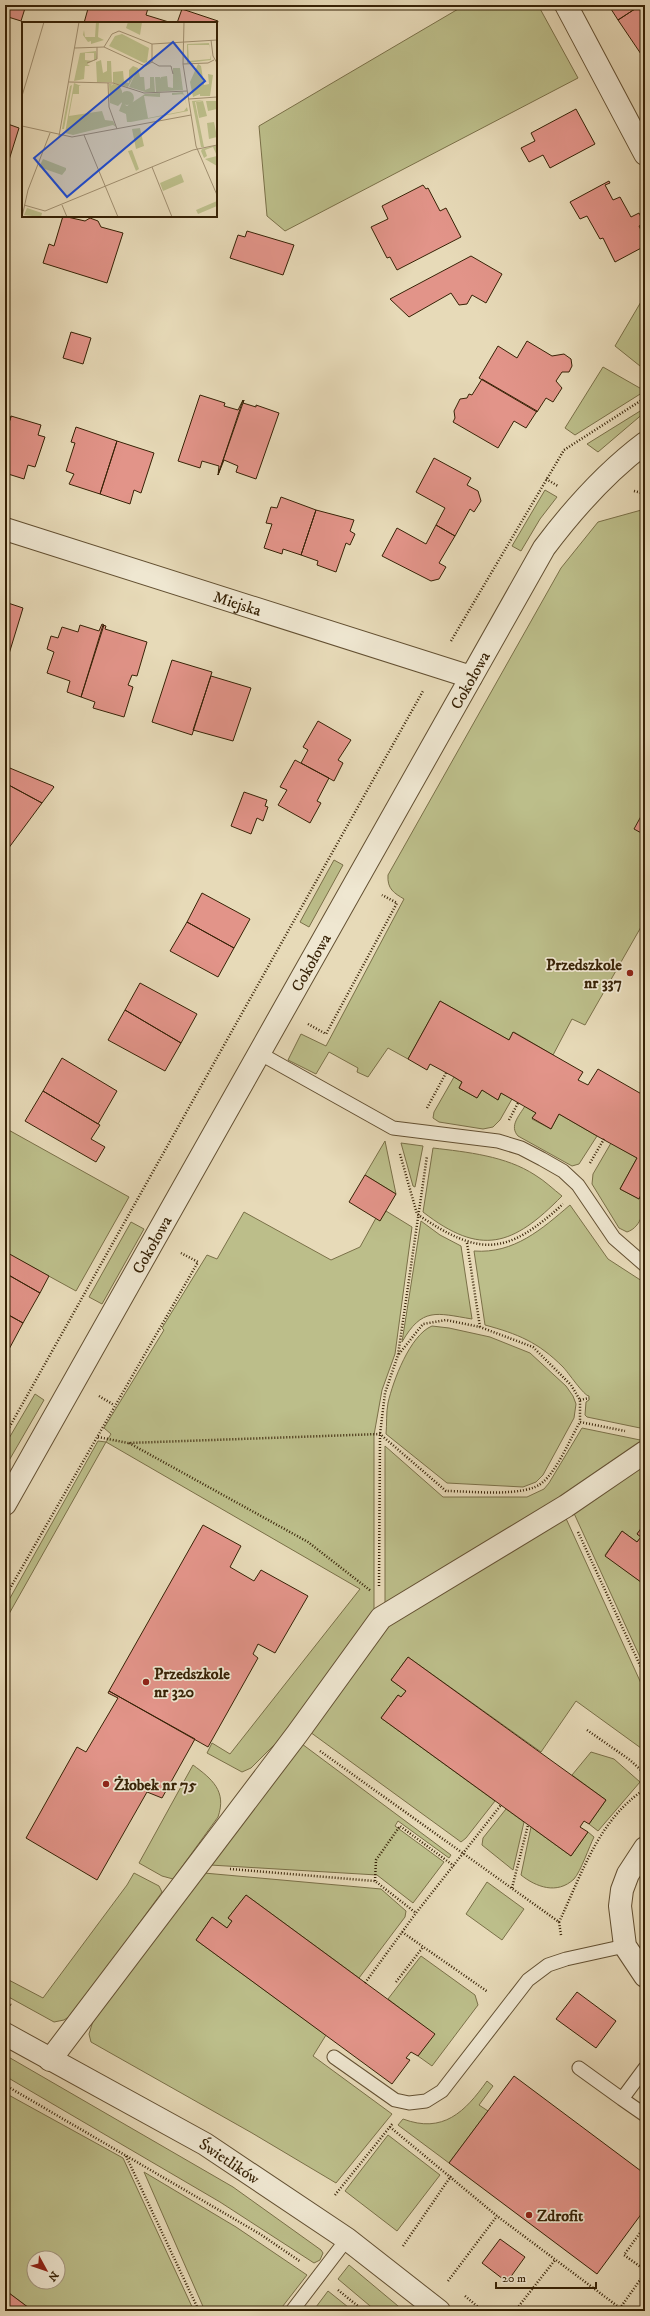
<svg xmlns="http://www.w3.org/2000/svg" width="650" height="2316" viewBox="0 0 650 2316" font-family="'IM FELL DW Pica',serif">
<rect width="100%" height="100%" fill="#e7dab8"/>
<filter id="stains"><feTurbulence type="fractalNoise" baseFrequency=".005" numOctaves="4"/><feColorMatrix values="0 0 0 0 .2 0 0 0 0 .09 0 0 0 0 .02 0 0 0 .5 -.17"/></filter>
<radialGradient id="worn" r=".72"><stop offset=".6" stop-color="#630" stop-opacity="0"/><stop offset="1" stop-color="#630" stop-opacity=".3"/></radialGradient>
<path fill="#bcbe8a" stroke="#7a7048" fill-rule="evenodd" d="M465,5H538L578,78L285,231L267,216L259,126Z
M645,295V370L615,346Z
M603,367L645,391L575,435L565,428Z
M645,408V412L598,452L587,444Z
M545,490L557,497L540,519L521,551L512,546Z
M645,509V920L585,1025L572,1019L553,1055L514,1032L509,1040L440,1001L408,1059L388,1048L368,1077L357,1072L358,1068L329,1052L316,1074L288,1060L301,1034L326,1046L404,899C394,893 387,889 388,875L561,568L598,522Z
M334,860L343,865L309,927L300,922Z
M454,1077L462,1082L459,1088L477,1098L482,1090L498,1100L501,1093L512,1099L500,1120L493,1127L483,1129L439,1122L433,1118L434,1112Z
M525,1106L536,1113L532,1119L551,1129L559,1114L597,1136L579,1164L572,1166L518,1136C509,1126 519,1116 525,1106Z
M5,1128L129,1197L76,1291L5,1252Z
M385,1141L396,1194L365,1175Z
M401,1143L423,1146L415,1187L413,1186Z
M611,1143L637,1158L620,1189L639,1199L642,1192L645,1194C645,1208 642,1227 627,1232L619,1228L592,1184L593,1174Z
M433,1148C467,1152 506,1156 535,1175C545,1181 553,1189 562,1196C513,1246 481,1257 423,1212Z
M570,1205L608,1259L645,1283V1429L587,1417L585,1415L586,1402L589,1400V1396C584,1396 568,1372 563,1367C538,1342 518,1334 485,1325L474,1251C514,1254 542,1229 570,1205Z
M386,1211L412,1227L395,1354L382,1390L374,1435V1615L292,1727L251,1768L242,1772L207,1753L212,1743L230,1754L360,1589L106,1442L5,1621V1607L98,1441L106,1442L111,1434L104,1428L164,1330L162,1328L207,1255L217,1259L244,1212L331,1260L360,1247L376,1218L380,1220Z
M421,1221L440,1235L461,1246L472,1319C436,1313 422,1307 402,1342Z
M131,1222L144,1229L102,1304L89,1297Z
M432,1326L449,1328L490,1337L530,1353L566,1386L573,1396L576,1404L574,1418L543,1475L536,1482L523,1487L447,1483L386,1434C387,1424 386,1413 388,1403C393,1381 410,1335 432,1326Z
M35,1394L44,1400L7,1464L5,1445Z
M582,1428L645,1441V1445L385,1609V1446L443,1497H527L544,1489L549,1483Z
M645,1462V1523L637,1534L641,1537L637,1542L622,1531L605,1555L645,1585V1668L572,1509Z
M564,1514L645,1692V1751L576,1701L541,1752L408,1657L391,1680L406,1691L401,1697L398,1695L381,1718L495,1801L466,1838L461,1842L310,1732L384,1629Z
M302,1744L451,1855L449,1858L398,1821L395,1826L444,1862L413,1903L377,1875L210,1865Z
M591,1752L614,1759L640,1782L598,1831L589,1824L606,1800L572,1775Z
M193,1765C212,1779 227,1791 218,1817L173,1879L162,1876L139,1863Z
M506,1809L524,1822L513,1870L482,1845L483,1838Z
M531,1827L571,1856L588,1832L594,1837C589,1847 581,1871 574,1879C557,1895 536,1887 521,1875Z
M134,1873L159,1886L162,1892L73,2014L64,2020L54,2022L5,1995V1978L43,1998L127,1885Z
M204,1873L381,1889L406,1911L405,1917L359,1978L246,1895L228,1918L232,1921L227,1928L212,1917L196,1940L326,2035L313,2056L392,2114L336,2183L252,2133L91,2042L89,2034L93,2021Z
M487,1882L524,1909L502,1940L466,1914Z
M421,1956L475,1995L478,2005L432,2066L418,2056L434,2034L388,1999Z
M5,2055L233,2187L321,2250L323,2253L320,2260L314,2263L220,2202L5,2076Z
M487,2081L493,2086L479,2105L488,2111L449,2163L398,2125L403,2119C443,2134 465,2112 487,2081Z
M5,2093L123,2158L194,2311H33L5,2290ZM34,2258H58V2282H34Z
M388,2135L440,2175L397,2231L345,2191Z
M144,2172L236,2227L307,2275L279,2311H205Z
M349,2265L404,2311H376L338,2279Z
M328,2291L353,2311H313Z"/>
<path fill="#e29489" stroke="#372206" d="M5,5H26L21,21L5,16Z
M89,5H149L146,15L172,23H84Z
M611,5H641L618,20L611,9Z
M641,5H645V56L643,57L618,20Z
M182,9L218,21L216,28V23H177Z
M576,109L595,144L550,168L543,155L529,162L521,148L535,141L531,133Z
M5,123L19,128L9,160L5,159Z
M609,181L610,183L605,185L613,200L620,197L631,217L639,213L644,223L639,226L645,238V246L615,262L603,238L600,239L587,216L580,219L570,202Z
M423,185L426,189L428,188L440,211L446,208L461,237L397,270L390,257L387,258L371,227L388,219L382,206Z
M63,216L85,221L90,218L98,221L101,227L123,233L107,283L43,263L49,244L54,246Z
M247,231L294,245L283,275L230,258L238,235L245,237Z
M471,256L502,274L486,303L472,295L467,304L459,305L451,293L409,317L390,299Z
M71,332L91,338L83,364L63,358Z
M527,341L552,356L564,354L571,359L572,366L569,372H562L556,381L562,388L553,402L546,398L537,412L479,378L498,346L517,358Z
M482,379L537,411L526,428L514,421L498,448L453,422L455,418L454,411L460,399L467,398L469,394L472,395Z
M200,395L225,403L224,406L238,410L243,400L218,475L219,466L202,461L200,468L178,461Z
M244,400L243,403L256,407V405L279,413L256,479L236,472L238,466L224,460L218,475Z
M5,415L11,417L5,435Z
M11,416L41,425L38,435L45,437L35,467L28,465L24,479L5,473V435Z
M76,427L117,441L100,494L69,484L74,474L66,471L75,443L71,442Z
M117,441L154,453L141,493L134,490L130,504L100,494Z
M434,458L471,478L467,485L478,491L481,501L474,512L470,509L455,536L436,525L445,508L416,492Z
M281,497L316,510L301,555L283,549L282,554L264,548L272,524L266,523L271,507L277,508Z
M316,510L354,520L350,531L355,534L350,545L346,543L336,572L317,565L318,561L301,555Z
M436,525L455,536L439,563L446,567L439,579L431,581L382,556L397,528L426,544Z
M5,602L23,608L5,667Z
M102,624L104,625L81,697L67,692L70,681L47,673L54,652L47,649L51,636L58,638L62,627L78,632L80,625L99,631Z
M103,625L106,626L105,629L147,642L137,676L132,675L128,685L133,687L124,717L93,708L95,702L81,697Z
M172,660L212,672L192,735L152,722Z
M211,676L251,688L233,741L193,730Z
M318,721L351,740L338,760L343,763L334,781L301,763L308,750L303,747Z
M295,760L329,778L317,801L321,803L310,823L278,805L287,790L280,787Z
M5,766L53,786L54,787L42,803L5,783Z
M5,783L42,803L5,853Z
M244,792L267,800L265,806L268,807L263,821L257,818L251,834L231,826Z
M645,809V835L634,829Z
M202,893L250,919L234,948L187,922Z
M187,922L234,948L218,977L170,951Z
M140,983L197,1014L181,1043L125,1010Z
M440,1001L509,1040L513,1032L583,1072L578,1080L588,1085L598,1069L645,1096V1194L642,1192L639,1199L620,1189L637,1158L597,1136L559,1114L551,1129L532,1118L536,1113L501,1093L498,1100L482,1090L477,1098L459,1088L462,1082L454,1077L430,1064L427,1070L408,1059Z
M125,1010L181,1043L165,1071L108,1040Z
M62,1058L117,1091L98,1124L43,1091Z
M43,1091L100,1125L91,1139L105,1147L96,1162L25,1121Z
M365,1175L396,1194L380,1221L349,1202Z
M6,1252L49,1276L40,1293L5,1273Z
M5,1273L40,1293L23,1323L5,1313Z
M5,1313L23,1323L7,1353L5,1352Z
M645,1523V1585L605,1556L622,1531L637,1542L641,1537L637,1534Z
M203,1525L241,1546L230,1567L254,1581L261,1570L308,1596L275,1653L258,1644L253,1654L258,1658L208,1747L109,1691Z
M408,1657L606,1800L589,1824L584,1821L580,1827L588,1832L571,1856L381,1718L398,1695L401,1697L406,1691L391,1680Z
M109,1691L195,1739L162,1798L147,1792L97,1880L26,1838L77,1747L86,1752L118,1698L108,1693Z
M246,1895L435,2034L418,2056L411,2052L406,2058L410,2060L392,2084L196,1940L212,1917L227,1928L232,1921L228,1918Z
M577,1992L616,2021L596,2048L556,2019Z
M514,2076L645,2174V2209L597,2274L449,2163Z
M500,2239L525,2257L507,2282L482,2263Z
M5,2290L33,2311H5Z"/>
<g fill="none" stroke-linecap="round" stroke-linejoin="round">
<g stroke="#635032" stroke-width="15">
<path id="lane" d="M259,1053L393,1128L498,1141L521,1148L542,1159L563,1171L578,1185L614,1238L645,1265
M334,2057L395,2100L409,2103L426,2101L442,2091L528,1980L548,1965L566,1959L625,1946
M579,2068L622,2099
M645,2068L622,2099L645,2115
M292,2311L347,2239"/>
</g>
<g stroke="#635032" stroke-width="24">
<g id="street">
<path d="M566,5L645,154"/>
<path id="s1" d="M5,529L471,677"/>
<path id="s2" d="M5,1504L544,548C574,508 605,473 645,443"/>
<path d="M645,1848L628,1874L622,1890L620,1906L625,1946L645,1976"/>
<path id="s3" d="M5,2034L205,2144L347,2239L439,2311"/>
<path d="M50,2060L297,1734L381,1618L566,1506L645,1452"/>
</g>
</g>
<path stroke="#372206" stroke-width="2.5" stroke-dasharray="1 2" stroke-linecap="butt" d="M546,479L558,486
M634,491L645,494
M451,641L564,450L645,398
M308,1024L326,1034L397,903L382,895
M427,1108L446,1073
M509,1120L518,1103
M400,1154L417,1214C480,1257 506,1256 563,1204
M590,1163L604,1139
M641,1229L645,1223
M467,1243L480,1327
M399,1354L423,1324L446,1320L480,1327L533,1347L571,1385L580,1400V1422
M99,1396L114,1405
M580,1400L589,1398
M5,1435L423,691
M98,1437L128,1443L380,1434L446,1491C470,1491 526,1498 543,1482C558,1469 570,1439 580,1422L625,1431
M129,1443L308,1542L371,1591
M578,1532L645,1676
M379,1586L380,1434L385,1393L398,1355L427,1156
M5,1597L198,1262L181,1253
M587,1730L630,1760L645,1774
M320,1751L559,1922L561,1935
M230,1869L375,1881L416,1913
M375,1881L376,1860L400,1826L454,1866
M512,1888L528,1825
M559,1922C582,1874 598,1820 645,1789
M402,1932L488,1992
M396,1982L423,1947
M365,1983L416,1913L501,1805
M5,2002L11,2005
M642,2005L645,2010
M5,2085L260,2234L301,2262
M390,2127L497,2216L620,2308
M126,2156L199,2311
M335,2195L393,2123
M645,2226L624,2255L645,2270
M403,2246L451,2176
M448,2281L497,2216
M338,2290L364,2311
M465,2296L483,2311
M515,2311L555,2260
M618,2311L645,2273"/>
<use href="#lane" stroke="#efe7d1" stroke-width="13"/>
<use href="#street" stroke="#efe7d1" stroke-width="22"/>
</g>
<g fill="#8f2418" stroke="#efe7d1" stroke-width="1.5">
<circle cx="630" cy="973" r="4"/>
<circle cx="146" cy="1682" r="4"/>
<circle cx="106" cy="1784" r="4"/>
<circle cx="529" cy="2215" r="4"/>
</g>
<g text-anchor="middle" stroke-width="3.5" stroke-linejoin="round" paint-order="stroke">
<g font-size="16" fill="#372206" stroke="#efe7d1">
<text dy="6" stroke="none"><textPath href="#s1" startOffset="244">Miejska</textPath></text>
<text dy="6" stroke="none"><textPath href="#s2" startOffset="946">Cokołowa</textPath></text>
<text dy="6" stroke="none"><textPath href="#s2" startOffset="622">Cokołowa</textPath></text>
<text dy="6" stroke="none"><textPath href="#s2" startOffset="298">Cokołowa</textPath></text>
<text dy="6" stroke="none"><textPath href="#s3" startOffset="258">Świetlików</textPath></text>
</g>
<g font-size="16" font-weight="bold" fill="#372206" stroke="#efe7d1" text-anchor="start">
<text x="622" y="970" text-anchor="end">Przedszkole<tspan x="622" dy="18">nr 337</tspan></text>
<text x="154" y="1679">Przedszkole<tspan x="154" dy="18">nr 320</tspan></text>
<text x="114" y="1790">Żłobek nr 75</text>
<text x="537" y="2221">Zdrofit</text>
</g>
</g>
<g transform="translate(22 22)">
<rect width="195" height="195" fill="#e7dab8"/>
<path d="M74,0H77L76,15L82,18L69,22V19L66,20L61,13L62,8L63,15H73ZM106,0H120L118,13L104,6ZM100,12L127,26L125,40L122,41L87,24L93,14ZM187,21L188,27L187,23H166L167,39L188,37V33L189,38L165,41V22ZM74,29L75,36L72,39V31H63V38L71,39L65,42L68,44H63L62,57L52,59L58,31ZM79,38L81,51L85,49V39H89L90,60H75L74,40ZM176,42L179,44L182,63L187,62L186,52L191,53L188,74H178V72L171,75L168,60ZM111,44L116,46L106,65L91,61V50L101,49L102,60L107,61V48ZM116,46L118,55H122L123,68L128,66V55H132L133,70H123L107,65ZM151,46H158L161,68L146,69L139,57V55L145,54L146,65L151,66ZM133,55H138L146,69L134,70ZM52,61L59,64H57V72H51L47,94L80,89L83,98L91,99L94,105L91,103L51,113L43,111ZM87,62H90L89,64L91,62L97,63L100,69V80L96,84L88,81ZM50,63L42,107H40L48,64ZM98 76a7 7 0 1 1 14 0a7 7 0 1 1-14 0ZM161,70L166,89L109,100H105L104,92L97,89L100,81L105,84L123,72L138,71V75L122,74L126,96L162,89L165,85L162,72L150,73V71ZM182,78L173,80L182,125H179L170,79ZM181,79L185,94L177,96L174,80ZM184,79H195V87L186,89ZM192,100L195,115L187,117L185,101ZM118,106L122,124L114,127L110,107ZM195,123V144L183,137L195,134L191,125L183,128L185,134L182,136L179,129L180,127ZM110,128L117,147L114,149L106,129ZM21,137L44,146V148L40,153L17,145ZM159,152L162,160L141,169L138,161ZM195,179V184L176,192L174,188ZM5,186L20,191L19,195L2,193Z" fill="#bcbe8a"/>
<path fill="none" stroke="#a19071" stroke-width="1" d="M162,0L161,42L174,124L195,173M189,18L191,34L195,41M82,25L90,12L97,9L130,22L195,18M53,26L82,25L123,44L130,40V22M130,40L137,44H149L151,52M65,41L75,37V25M161,42L186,41L192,38M47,60L91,61L122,71L165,69M86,61L87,85L95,107M0,74L22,0M167,77L195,75M0,104L50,115L169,93M62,113L96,195M37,114L57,0M130,145L150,195M2,183L23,189L171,128L195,123M40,183L45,195M0,195L6,168L28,111"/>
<path fill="#1d4ed8" fill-opacity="0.15" stroke="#1d4ed8" stroke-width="2" d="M151,20L183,59L45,175L12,136Z"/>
<rect width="195" height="195" fill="none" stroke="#372206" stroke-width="2"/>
</g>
<rect width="650" height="2316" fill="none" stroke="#e7dab8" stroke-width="20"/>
<rect x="6" y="6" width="638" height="2304" fill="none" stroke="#372206" stroke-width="2"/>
<rect x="10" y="10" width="630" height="2296" fill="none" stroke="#372206"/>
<g transform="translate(46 2270) rotate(130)"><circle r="19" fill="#efe7d1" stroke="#a59880"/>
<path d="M0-3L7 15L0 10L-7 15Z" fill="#8f2418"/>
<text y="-6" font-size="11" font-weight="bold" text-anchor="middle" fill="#372206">N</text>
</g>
<path d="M496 2282v6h100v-6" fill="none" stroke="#372206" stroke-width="2"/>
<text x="502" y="2282" font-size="12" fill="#372206" stroke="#efe7d1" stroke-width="3" paint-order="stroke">20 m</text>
<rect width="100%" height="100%" filter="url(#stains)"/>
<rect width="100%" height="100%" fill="url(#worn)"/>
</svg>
